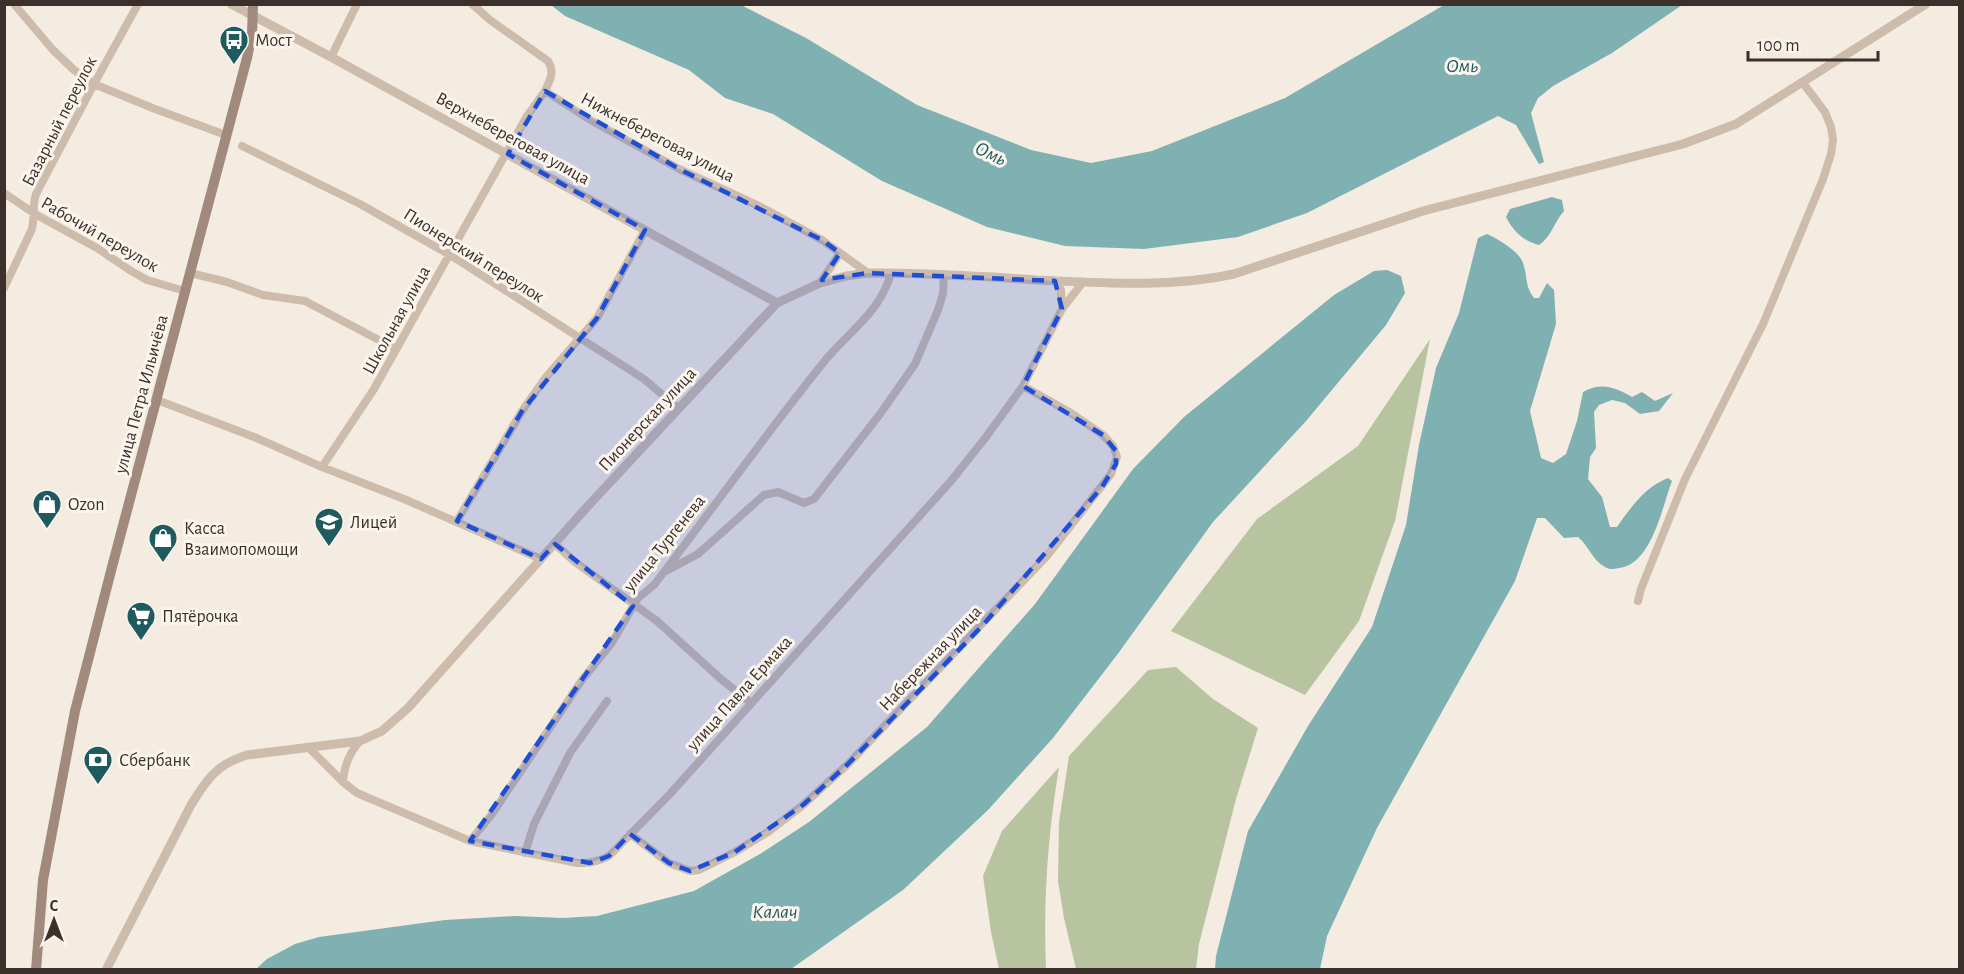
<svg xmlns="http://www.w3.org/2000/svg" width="1964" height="974" viewBox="0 0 1964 974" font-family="'Alegreya Sans',sans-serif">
<rect width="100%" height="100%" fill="#f4ebe1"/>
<path fill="#b8c4a0" d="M1430,339L1395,521L1359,621L1305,695L1171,631L1257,519L1358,446Z
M1176,667L1213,699L1258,728L1236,799L1199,944L1196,969H1076L1064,918L1058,881L1059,822L1069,756L1148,670Z
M1059,767C1048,834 1043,901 1046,969H999L991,932L983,876L1002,831Z"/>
<path fill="#7fb0b2" d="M551,5H741L806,38L917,105L1031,150L1091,163L1152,151L1285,98L1444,5H1682L1612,53L1553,86L1538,98L1531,113L1544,162L1539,164L1516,125L1498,116L1307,213L1238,237L1144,249L1065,246L987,227L882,181L773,114L725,98L689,70L565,16Z
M1552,197L1562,200L1564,211C1554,222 1552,236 1539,245C1523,241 1513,231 1506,217L1510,209Z
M1487,234C1498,239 1519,251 1523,263C1528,277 1524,285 1534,298H1539L1547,283L1554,290L1556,324L1530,411L1541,458L1553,463L1566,454L1577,421L1583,392C1601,382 1615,387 1632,397L1642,392L1655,401L1673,393L1659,411L1640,414L1625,403L1612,400L1599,405L1594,412L1596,448L1590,457L1588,479L1602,497L1610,527H1617C1631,507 1645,487 1668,478L1672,481C1662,507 1652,564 1619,568C1614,569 1610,570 1605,567C1592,560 1589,546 1578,537L1564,538L1545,518H1537L1515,581L1377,828L1327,936L1320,969H1215L1216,956L1248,831L1308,726L1372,627L1406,525L1419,445L1436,368L1459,313L1478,238Z
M1387,270L1401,276L1405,293L1386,325L1306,421L1213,522L1117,655L1053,738L988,810L903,890L791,969H256L267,959L295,944L319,937L445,920L515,916L563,918L597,916L694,891L760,854L809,822L927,727L1035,604L1133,469L1184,417L1334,295L1374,271Z"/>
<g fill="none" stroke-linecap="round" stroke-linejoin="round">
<path stroke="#cdbbac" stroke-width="8" d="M14,4L53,50L74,70L94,84L155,109L226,135
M472,4L490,20L548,61C555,72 550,80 545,91L592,121L681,170L759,206L822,240L868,273
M331,57L357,4
M242,146L360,204L450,255L644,379L678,408
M4,193L35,214L97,248L131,271L147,280L185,291
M190,273L227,282L263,295L305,301L396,349
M1055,281L1061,290L1062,307
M820,283L840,253
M4,288L32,229C35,217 32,206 36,194L94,84L138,4
M157,400L254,437L322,467L404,499L541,559
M322,467L374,389L527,116L545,91
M457,521L522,411L546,377L597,318L645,230
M555,544L575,562L657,621L722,680L750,702
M666,571L698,554L764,495L778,492L804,503L814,499L880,414L915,364L938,310L943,294L944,274
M1638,601L1641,589L1685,479L1763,324L1823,179L1831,154L1833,140L1831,127L1825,112L1803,83
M308,747L343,782L357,793L470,841L577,863C589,863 598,862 609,856L670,794L951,481L986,437L1023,386L1062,309L1083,282
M343,782C344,766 349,753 360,741
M630,834L669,863L690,871L699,870L735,852L768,832L803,805L847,765L1047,556L1111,474L1117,457L1113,446L1103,435L1071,413L1023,386
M470,841L492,814L582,680L611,644L638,598L654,585C711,511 765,435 823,363C847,333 881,312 891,273
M525,853L534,824L570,753L607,701"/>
<path stroke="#cdbbac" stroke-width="9" d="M231,4L331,57L777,303
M106,970L191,805C207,779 217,764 247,755L360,741L382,731L408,708L587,507L777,303L820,283L846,276L868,273C924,273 981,276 1037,280C1103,283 1170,288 1234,274L1423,211L1683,144L1736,124L1926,4"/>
<path stroke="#a18a7d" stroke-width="10" d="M36,970L43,880L75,711L112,567L247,58L252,34L253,4"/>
</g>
<path fill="#1d4ed8" fill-opacity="0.2" stroke="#1d4ed8" stroke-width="4.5" stroke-dasharray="12 8" stroke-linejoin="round" d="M545,91L681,170L822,240L840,253L822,280L868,273L1055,281L1062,309L1023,386L1103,435L1116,451V464L1102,487L983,625L847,765L803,805L735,852L690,871L669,863L630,834L609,856L590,863L470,841L633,606L555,544L541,559L457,521L522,411L597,318L645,230L508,154Z"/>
<defs>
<g id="bus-pin" transform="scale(1.5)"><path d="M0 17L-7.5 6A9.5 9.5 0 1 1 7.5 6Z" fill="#1f5a5e" stroke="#fbf5ee"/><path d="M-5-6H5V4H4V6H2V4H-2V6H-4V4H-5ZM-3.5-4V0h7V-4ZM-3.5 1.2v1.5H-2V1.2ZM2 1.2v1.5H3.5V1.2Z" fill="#fff"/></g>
<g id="shop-pin" transform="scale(1.5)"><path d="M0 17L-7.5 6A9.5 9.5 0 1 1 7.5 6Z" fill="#1f5a5e" stroke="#fbf5ee"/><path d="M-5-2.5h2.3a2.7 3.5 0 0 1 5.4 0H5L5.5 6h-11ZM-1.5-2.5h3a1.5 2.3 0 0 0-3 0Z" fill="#fff"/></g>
<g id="school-pin" transform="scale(1.5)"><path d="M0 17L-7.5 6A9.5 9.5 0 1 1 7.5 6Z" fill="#1f5a5e" stroke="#fbf5ee"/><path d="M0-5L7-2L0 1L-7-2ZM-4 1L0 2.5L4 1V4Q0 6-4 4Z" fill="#fff"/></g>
<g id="supermarket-pin" transform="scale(1.5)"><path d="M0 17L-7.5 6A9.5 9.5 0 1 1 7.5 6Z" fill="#1f5a5e" stroke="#fbf5ee"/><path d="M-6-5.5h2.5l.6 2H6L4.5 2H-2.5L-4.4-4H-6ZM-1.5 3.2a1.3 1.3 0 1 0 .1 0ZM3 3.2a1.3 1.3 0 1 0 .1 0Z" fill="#fff"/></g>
<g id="bank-pin" transform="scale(1.5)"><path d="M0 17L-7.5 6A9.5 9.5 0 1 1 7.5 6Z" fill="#1f5a5e" stroke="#fbf5ee"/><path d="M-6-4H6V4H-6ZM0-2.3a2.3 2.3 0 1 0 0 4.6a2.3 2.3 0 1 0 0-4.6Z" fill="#fff"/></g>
</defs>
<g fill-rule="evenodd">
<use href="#bus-pin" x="234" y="40"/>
<use href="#shop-pin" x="47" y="504"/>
<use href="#school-pin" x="329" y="522"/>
<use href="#shop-pin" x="163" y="538"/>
<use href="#supermarket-pin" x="141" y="616"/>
<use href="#bank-pin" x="98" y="760"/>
</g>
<g text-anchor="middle" stroke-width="6" stroke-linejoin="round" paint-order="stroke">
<g font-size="18" fill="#3b302b" stroke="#fbf5ee" text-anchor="start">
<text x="255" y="46">Мост</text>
<text x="68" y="510">Ozon</text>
<text x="350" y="528">Лицей</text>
<text x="184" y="534">Касса<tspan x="184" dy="21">Взаимопомощи</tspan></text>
<text x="162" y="622">Пятёрочка</text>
<text x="119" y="766">Сбербанк</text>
</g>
<g font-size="18" fill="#3b302b" stroke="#fbf5ee">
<text transform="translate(59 121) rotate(-63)" y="6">Базарный переулок</text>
<text transform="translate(658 137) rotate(28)" y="6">Нижнебереговая улица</text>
<text transform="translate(513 138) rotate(29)" y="6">Верхнебереговая улица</text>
<text transform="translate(100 234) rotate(30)" y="6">Рабочий переулок</text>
<text transform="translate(474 255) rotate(32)" y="6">Пионерский переулок</text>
<text transform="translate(396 320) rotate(-61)" y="6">Школьная улица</text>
<text transform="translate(141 394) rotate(-75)" y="6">улица Петра Ильичёва</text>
<text transform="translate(647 419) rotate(-47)" y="6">Пионерская улица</text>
<text transform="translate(664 543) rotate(-51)" y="6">улица Тургенева</text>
<text transform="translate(930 658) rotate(-46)" y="6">Набережная улица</text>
<text transform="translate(739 693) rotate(-48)" y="6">улица Павла Ермака</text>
</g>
<g font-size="20" font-style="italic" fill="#1f5a5e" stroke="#fbf5ee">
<text x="1462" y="72">Омь</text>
<text transform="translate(991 153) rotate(26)" y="7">Омь</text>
<text x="775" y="918">Калач</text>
</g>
</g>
<rect width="1964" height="974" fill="none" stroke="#3b302b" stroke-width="12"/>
<g transform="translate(54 920)" stroke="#fbf5ee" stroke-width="4.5" paint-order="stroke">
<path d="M0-4.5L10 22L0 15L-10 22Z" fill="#3b302b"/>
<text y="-9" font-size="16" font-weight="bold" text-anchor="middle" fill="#3b302b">С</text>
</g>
<path d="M1748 51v9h130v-9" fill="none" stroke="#3b302b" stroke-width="3"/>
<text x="1757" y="51" font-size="18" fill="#3b302b" stroke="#fbf5ee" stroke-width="4.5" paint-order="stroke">100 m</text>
</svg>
